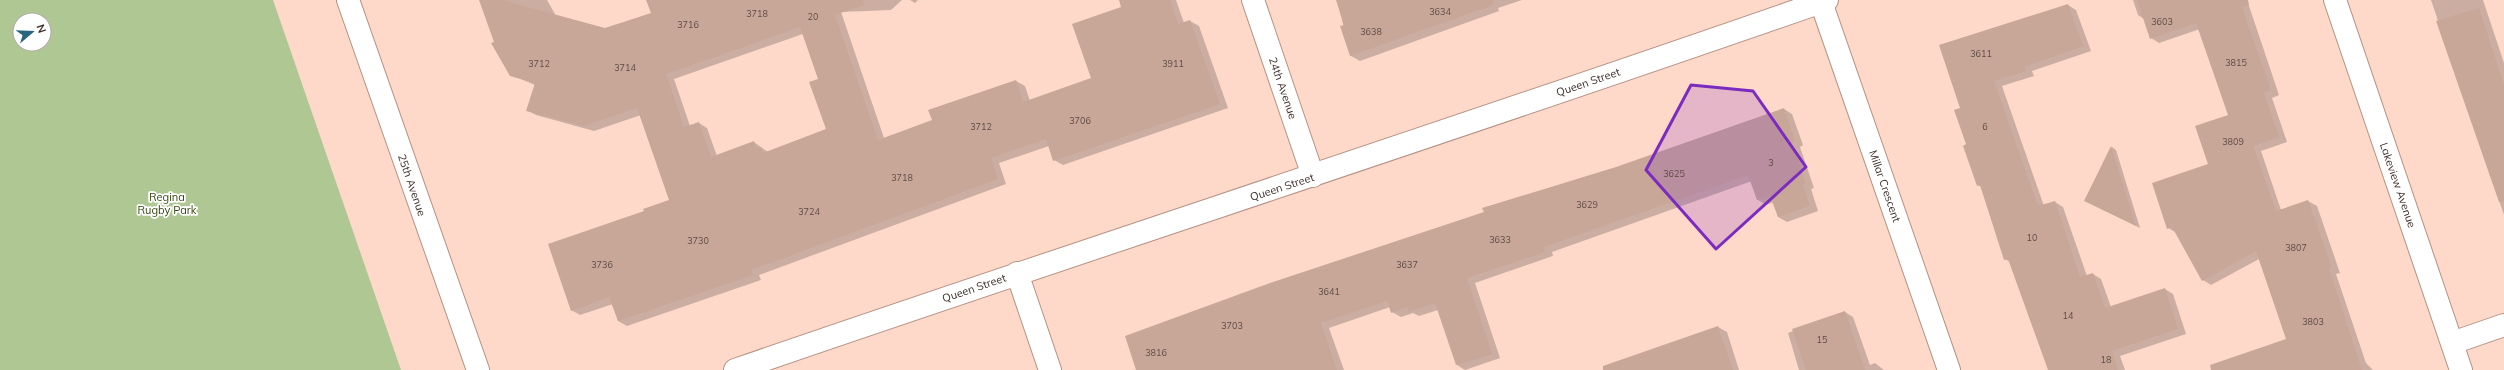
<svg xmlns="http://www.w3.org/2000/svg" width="2504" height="370" viewBox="0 0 2504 370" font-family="Mulish,sans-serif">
<rect width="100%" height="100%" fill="#fed9ca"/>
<path fill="#afc792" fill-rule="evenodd" d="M0,0H273L401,370H0ZM20,20H44V44H20Z"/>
<path fill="#0003" fill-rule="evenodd" d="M482,0H547L556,16L605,29L652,14L649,0H902L891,10L841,12L884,138L933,121L1016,81L1025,86L1030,101L1092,79L1123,8L1120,0H1176L1184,23L1190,21L1199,26L1228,108L1063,165L1054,160L1049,146L999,163L1006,184L759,275L761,280L627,326L618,321L613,304L580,315L571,310L646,212L670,201L641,115L594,131L536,115L527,110L535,85L511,75L495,42ZM803,34L819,80L827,129L768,152L754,142L717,156L707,128L699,123L690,126L674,79Z
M910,0H918L915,3Z
M1337,0H1522L1498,8L1499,11L1360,61L1351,56Z
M2133,0H2247L2279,95L2272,98L2287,142L2261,151L2281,210L2308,201L2317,206L2340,273L2336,274L2366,363L2373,370H2220L2287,340L2259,259L2211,285L2203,280L2177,233L2168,228L2209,165L2229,115L2200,29L2159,43L2151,38L2144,19L2138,15Z
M2431,0H2483L2504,63V215Z
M2068,5L2076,10L2091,51L2032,71L2034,76L2002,86L2044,206L2055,202L2063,207L2087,276L2093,274L2101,279L2111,307L2165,289L2173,294L2186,334L2120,356L2125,370H2049L2010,262L2005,259L1981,187L1978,185L1961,109Z
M1784,109L1792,114L1803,145L1800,147L1814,188L1811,189L1818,211L1787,222L1778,217L1774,202L1766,205L1758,200L1752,181L1552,252L1553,256L1475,283L1500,358L1465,370L1457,365L1438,310L1419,316L1413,313L1401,317L1392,312L1390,307L1329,328L1344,370H1137L1616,168Z
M2112,147L2116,150L2140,228L2085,200Z
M1845,312L1853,317L1870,365L1875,363L1884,370H1799L1788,333Z
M1718,327L1727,332L1739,370H1605Z"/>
<path fill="#c9a798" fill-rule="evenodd" d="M479,0H502L605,28L651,13L646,0H863L864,5L835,15L878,140L932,120L928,110L1016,80L1023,102L1091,78L1072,24L1121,7L1119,0H1170L1178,24L1190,20L1220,104L1053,161L1046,139L991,158L998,179L751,270L753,275L618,321L609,297L571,311L548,244L644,211L643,209L669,200L637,108L584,126L526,111L535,83L510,76L491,43L494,42ZM800,27L818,79L809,82L826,129L763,153L761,147L756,148L754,141L711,157L699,122L684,127L666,74Z
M1336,0H1493V5L1350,56L1340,26L1344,25Z
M2137,0H2248L2249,5L2242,7L2271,90L2264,93L2279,137L2253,146L2276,211L2308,200L2332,268L2329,269L2362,370H2211L2210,365L2286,339L2256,251L2202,281L2172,227L2167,229L2152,183L2208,164L2195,126L2228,115L2196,23L2150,39Z
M2068,4L2083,46L2024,67L2026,71L1994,81L2038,206L2055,201L2080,277L2093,273L2105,308L2165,288L2178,329L2112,351L2118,370H2048L2008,259L2004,260L1980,185L1977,186L1963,146L1966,144L1954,110L1960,108L1939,45Z
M2479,8L2504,85V201L2499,202L2436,21Z
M1784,108L1795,141L1792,142L1806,183L1803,184L1810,206L1778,217L1770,196L1757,200L1748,175L1544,247L1545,252L1467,278L1492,353L1490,355L1456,365L1435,303L1409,312L1407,307L1391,313L1387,301L1321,323L1337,370H1136L1125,336L1270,283L1484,212L1482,208L1616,167Z
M2111,146L2136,226L2084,201Z
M1845,311L1865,370H1806L1792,329Z
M1718,326L1733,370H1603V366Z"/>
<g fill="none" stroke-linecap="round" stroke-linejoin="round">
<g stroke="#b49284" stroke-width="24">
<path id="street" d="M1253,0L1313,176
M2335,0L2461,370
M1821,2L1949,370
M1017,273L1050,370
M2452,343L2504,325
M735,370C1098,245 1464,127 1827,0"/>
</g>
<g stroke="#b49284" stroke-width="24">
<path id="secondary" d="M348,0L478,370"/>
</g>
<use href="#street" stroke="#fff" stroke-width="22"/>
<use href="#secondary" stroke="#fff" stroke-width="22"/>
</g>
<path fill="#7b2cbf" fill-opacity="0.2" stroke="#7b2cbf" stroke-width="3" stroke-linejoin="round" d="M1691,85L1753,91L1806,167L1716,249L1646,170Z"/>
<g text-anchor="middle" stroke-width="3.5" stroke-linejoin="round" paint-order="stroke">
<g font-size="9" fill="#5f4c45">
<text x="1440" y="15">3634</text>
<text x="757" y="17">3718</text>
<text x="813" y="20">20</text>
<text x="2162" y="25">3603</text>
<text x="688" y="28">3716</text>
<text x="1371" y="35">3638</text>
<text x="1981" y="57">3611</text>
<text x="2236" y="66">3815</text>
<text x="539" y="67">3712</text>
<text x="1173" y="67">3911</text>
<text x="625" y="71">3714</text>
<text x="1080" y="124">3706</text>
<text x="981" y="130">3712</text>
<text x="1985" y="130">6</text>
<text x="2233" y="145">3809</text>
<text x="1771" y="166">3</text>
<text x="1674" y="177">3625</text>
<text x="902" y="181">3718</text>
<text x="1587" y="208">3629</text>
<text x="809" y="215">3724</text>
<text x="2032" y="241">10</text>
<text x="1500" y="243">3633</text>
<text x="698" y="244">3730</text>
<text x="2296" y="251">3807</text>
<text x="602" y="268">3736</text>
<text x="1407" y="268">3637</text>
<text x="1329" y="295">3641</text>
<text x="2068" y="319">14</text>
<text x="2313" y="325">3803</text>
<text x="1232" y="329">3703</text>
<text x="1822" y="343">15</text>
<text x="1156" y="356">3816</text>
<text x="2106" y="363">18</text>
</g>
<g font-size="11" fill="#3c2e29" stroke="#fff">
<text transform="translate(1588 82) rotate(-19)" y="4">Queen Street</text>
<text transform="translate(1283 88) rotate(71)" y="4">24th Avenue</text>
<text transform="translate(412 185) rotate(71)" y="4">25th Avenue</text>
<text transform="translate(2398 185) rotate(71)" y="4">Lakeview Avenue</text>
<text transform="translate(1885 186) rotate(71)" y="4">Millar Crescent</text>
<text transform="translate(1282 187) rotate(-18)" y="4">Queen Street</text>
<text transform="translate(974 288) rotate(-19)" y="4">Queen Street</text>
</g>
<g font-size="11" fill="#32460d" stroke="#fff">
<text x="167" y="201">Regina<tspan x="167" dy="13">Rugby Park</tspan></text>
</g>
</g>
<g transform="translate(32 32) rotate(71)"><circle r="19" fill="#ffffff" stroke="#b1aba9"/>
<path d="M0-3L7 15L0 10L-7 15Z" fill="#2a657d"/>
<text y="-6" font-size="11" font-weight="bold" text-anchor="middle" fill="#3c2e29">N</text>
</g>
</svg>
